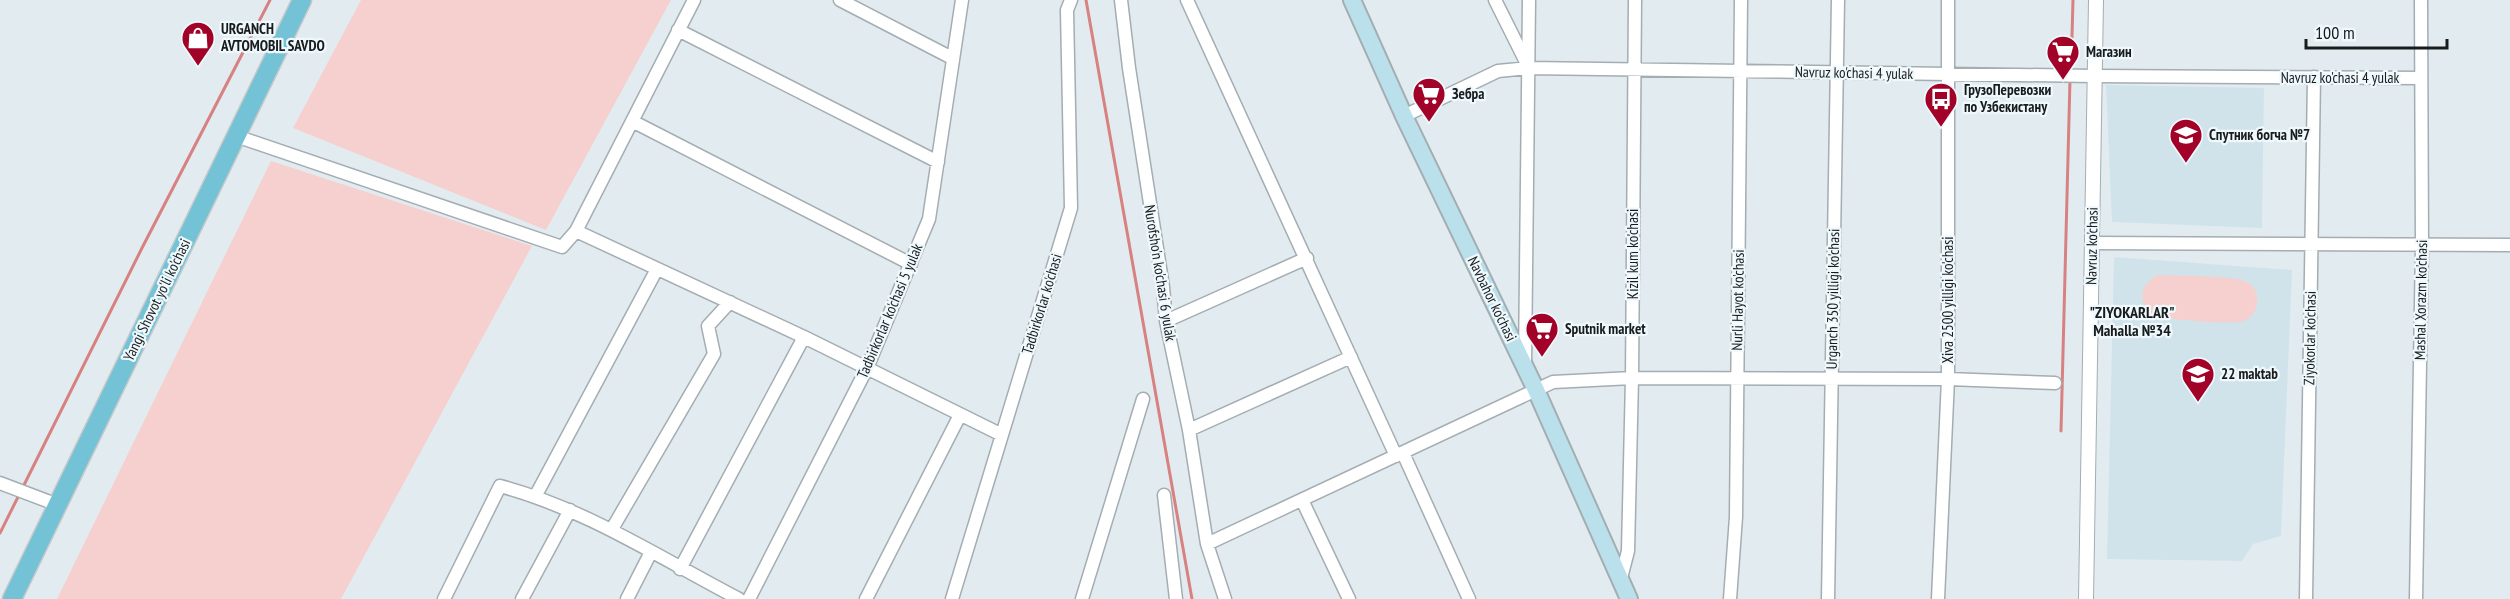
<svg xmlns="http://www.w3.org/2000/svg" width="2510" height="599" viewBox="0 0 2510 599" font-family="'PT Sans Narrow',sans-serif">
<rect width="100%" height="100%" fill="#e2ecf0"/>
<path fill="#d0e3ea" d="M2106,85L2264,88L2262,228L2112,222Z
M2114,257L2292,270L2281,536L2253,544L2242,561L2107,559Z"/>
<path fill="#f5d0cf" d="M361,0H671L546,230L293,128Z
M271,161L532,246L341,599H57Z
M2158,275C2175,276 2239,275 2249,283C2264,294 2258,320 2239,322C2217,324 2180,319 2156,318C2137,307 2138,284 2158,275Z"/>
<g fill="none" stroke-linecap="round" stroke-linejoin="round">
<path stroke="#d88181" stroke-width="3" d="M1086,0L1192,599
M2071,72L2073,0
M2061,431L2070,79
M22,489L142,248L270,0
M0,533L19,495"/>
<g stroke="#a4adb1" stroke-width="15">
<path id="minor" d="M840,0L952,58
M1121,0L1129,68L1163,287L1166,321L1189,430L1207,544L1225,599
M1187,0L1396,456
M1495,0L1527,64
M678,30L938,162
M1404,116L1498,71L1528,68L2094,76L2421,78
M632,121L911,264
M236,136L562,247L576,231L694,0
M576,231L804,337L1002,435
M2092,243L2510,245
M1166,321L1307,258
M1525,363L1529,0
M1189,430L1351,357
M1403,453L1469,599
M0,483L58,505
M536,495L657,269
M1164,495L1176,599
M1302,500L1349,599
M612,529L714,354L708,326L730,302
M1207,544L1553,382L1632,378L1948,379L2055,383
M680,569L804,337
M1621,578L1628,551L1632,378L1635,0
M444,599L500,486C586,509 660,558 739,599
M522,599L570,510
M627,599L651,552
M749,599L867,368L929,219L962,0
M866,599L960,415
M952,599L1071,208L1067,10L1071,0
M1082,599L1143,399
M1730,599L1736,517L1741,0
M1828,599L1838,0
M1938,599L1948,379V0
M2306,599L2314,77
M2416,599L2422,246L2421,0"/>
</g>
<g stroke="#a4adb1" stroke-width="16">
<path id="tertiary" d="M2086,599L2096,0"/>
</g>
<g stroke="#a4adb1" stroke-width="20">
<path id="secondary" d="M1352,0L1404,116L1536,390L1629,599"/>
</g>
<g stroke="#c8c9c9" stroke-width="21">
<path id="primary" d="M12,599L302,0"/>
</g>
<use href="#minor" stroke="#fff" stroke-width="12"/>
<use href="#tertiary" stroke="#fff" stroke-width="14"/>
<use href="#secondary" stroke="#bae0eb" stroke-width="16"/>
<use href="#primary" stroke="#74c2d6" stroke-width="18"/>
</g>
<defs>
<g id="shop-pin" transform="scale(1.725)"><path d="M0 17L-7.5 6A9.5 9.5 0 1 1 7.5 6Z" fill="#a20227" stroke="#eff9fd"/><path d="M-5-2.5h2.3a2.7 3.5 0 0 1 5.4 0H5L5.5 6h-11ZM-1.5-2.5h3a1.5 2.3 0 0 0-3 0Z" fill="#fff"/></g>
<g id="supermarket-pin" transform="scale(1.725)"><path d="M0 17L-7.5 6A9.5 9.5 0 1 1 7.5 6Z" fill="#a20227" stroke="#eff9fd"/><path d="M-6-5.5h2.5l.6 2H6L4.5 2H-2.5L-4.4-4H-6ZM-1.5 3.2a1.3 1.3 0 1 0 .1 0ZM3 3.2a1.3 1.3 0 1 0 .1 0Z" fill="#fff"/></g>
<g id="bus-pin" transform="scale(1.725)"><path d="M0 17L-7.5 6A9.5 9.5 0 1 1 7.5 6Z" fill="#a20227" stroke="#eff9fd"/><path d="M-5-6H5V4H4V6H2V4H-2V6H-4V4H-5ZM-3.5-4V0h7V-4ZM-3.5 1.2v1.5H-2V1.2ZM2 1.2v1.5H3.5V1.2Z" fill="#fff"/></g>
<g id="school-pin" transform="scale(1.725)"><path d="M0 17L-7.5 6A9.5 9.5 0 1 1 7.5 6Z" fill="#a20227" stroke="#eff9fd"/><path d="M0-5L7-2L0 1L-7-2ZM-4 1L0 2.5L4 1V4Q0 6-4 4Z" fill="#fff"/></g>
</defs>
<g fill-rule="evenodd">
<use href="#shop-pin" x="198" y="38"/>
<use href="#supermarket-pin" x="2063" y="52"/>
<use href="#supermarket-pin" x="1429" y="94"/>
<use href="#bus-pin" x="1941" y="99"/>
<use href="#school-pin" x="2186" y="135"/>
<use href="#supermarket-pin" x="1542" y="329"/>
<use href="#school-pin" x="2198" y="374"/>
</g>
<g text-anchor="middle" stroke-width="4.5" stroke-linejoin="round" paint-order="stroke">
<g font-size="15" font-weight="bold" fill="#181c1d" stroke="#eff9fd" text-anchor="start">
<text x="221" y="34">URGANCH<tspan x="221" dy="17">AVTOMOBIL SAVDO</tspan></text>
<text x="2086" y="57">Магазин</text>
<text x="1964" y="95">ГрузоПеревозки<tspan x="1964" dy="17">по Узбекистану</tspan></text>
<text x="1452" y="99">Зебра</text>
<text x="2209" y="140">Спутник богча №7</text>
<text x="1565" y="334">Sputnik market</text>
<text x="2221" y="379">22 maktab</text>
</g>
<g font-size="15" fill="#181c1d" stroke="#eff9fd">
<text transform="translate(1854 73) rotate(1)" y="5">Navruz ko'chasi 4 yulak</text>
<text x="2340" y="83">Navruz ko'chasi 4 yulak</text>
<text transform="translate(2092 246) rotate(-89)" y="5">Navruz ko'chasi</text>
<text transform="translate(1633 254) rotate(-90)" y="5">Kizil kum ko'chasi</text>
<text transform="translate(1160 273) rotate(81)" y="5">Nurofsho'n ko'chasi 6 yulak</text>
<text transform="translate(1492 299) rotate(64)" y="5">Navbahor ko'chasi</text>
<text transform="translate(1833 299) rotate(-89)" y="5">Urganch 350 yilligi ko'chasi</text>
<text transform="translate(157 300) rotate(-64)" y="5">Yangi Shovot yo'li ko'chasi</text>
<text transform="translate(1738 300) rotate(-89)" y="5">Nurli Hayot ko'chasi</text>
<text transform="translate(1948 300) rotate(-90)" y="5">Xiva 2500 yilligi ko'chasi</text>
<text transform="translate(2421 300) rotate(-89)" y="5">Mashal Xorazm ko'chasi</text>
<text transform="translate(1042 304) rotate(-73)" y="5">Tadbirkorlar ko'chasi</text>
<text transform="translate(890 311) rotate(-67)" y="5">Tadbirkorlar ko'chasi 5 yulak</text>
<text transform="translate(2310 338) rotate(-89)" y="5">Ziyokorlar ko'chasi</text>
</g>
<g font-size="16" font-weight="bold" fill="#181c1d" stroke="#eff9fd">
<text x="2132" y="318">"ZIYOKARLAR"<tspan x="2132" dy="18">Mahalla №34</tspan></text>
</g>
</g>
<path d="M2306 39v9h141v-9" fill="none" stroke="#181c1d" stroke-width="3"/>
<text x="2315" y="39" font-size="18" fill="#181c1d" stroke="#eff9fd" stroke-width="4.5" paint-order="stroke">100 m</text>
</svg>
